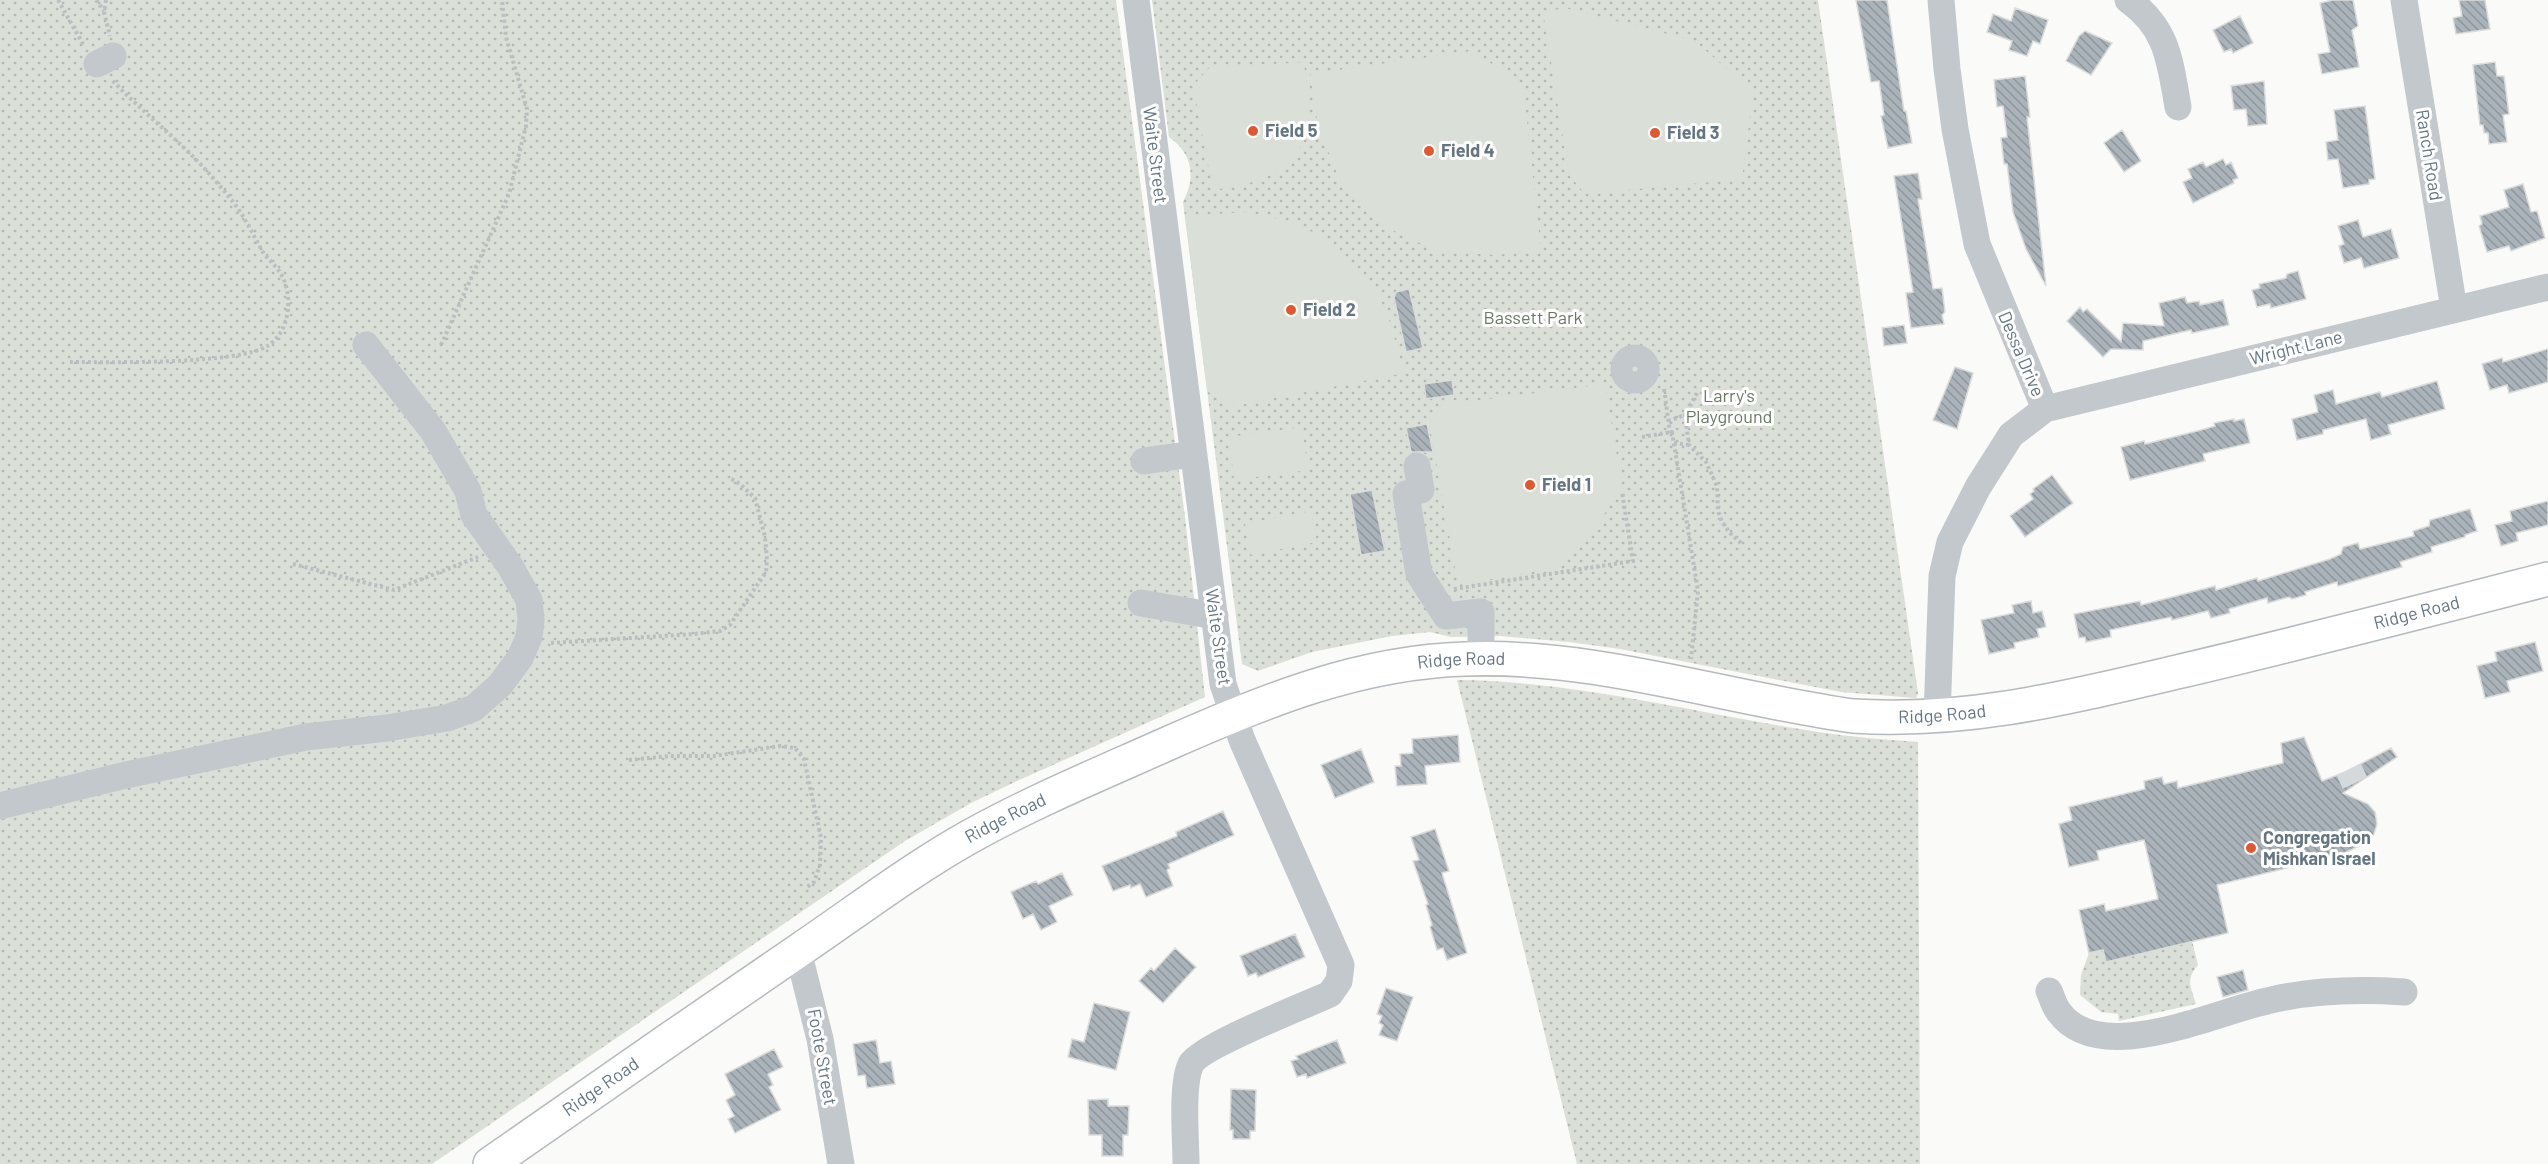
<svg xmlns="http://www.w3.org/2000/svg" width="2548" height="1164" viewBox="0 0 2548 1164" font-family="Barlow,sans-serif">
<defs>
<pattern id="grass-dots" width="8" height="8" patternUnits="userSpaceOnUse" patternTransform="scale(1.5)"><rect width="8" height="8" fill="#dadfd7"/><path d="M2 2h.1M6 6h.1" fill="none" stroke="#b4b9b4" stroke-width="1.8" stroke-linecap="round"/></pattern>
<pattern id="building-back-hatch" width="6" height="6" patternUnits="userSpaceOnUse" patternTransform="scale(1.5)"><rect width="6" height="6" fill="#aab3b9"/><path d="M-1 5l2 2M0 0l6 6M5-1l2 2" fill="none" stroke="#8e969c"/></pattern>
</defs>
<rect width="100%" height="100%" fill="#fafaf8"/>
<path fill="url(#grass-dots)" d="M0,0H1116L1185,517L1205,697L1017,781L971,803L905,841L432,1164H0Z
M1152,0H1818L1918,693L1916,698L1841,692L1620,649L1569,642L1500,636L1451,637L1430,632L1392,636L1312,652L1258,671L1242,664L1183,202C1196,177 1193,154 1169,137Z
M1457,680C1573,681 1686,711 1800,729C1839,736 1878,739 1918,742L1920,1164H1577Z
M2192,941L2198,965C2185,980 2191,987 2196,1004L2119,1021L2118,1014L2101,1012L2080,995L2081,975L2089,953L2103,950L2106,962Z"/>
<path fill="#dadfd7" d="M1565,8L1695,41L1753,92L1742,179L1585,194L1569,175L1543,12Z
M1472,51L1523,84L1541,250L1496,255L1436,251L1382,225L1338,176L1318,126L1310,74Z
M1304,62C1305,79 1311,100 1309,117C1303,172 1260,184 1213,190L1193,86L1209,68Z
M1246,212C1263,216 1280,218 1295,224C1331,237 1368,272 1384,307C1393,328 1398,351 1404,373L1229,407L1207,391L1185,216Z
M1605,384L1621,480L1619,490L1602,518L1584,543L1561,567L1458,585L1429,422L1445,400L1473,401Z
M1302,427L1308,470L1234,480L1229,437Z
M1311,511L1317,542L1251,555L1245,524Z"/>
<path fill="url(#building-back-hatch)" stroke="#dcdcda" stroke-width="1.5" d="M1856,0H1887L1904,111H1906L1912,143L1888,148L1881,116L1884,115L1879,81L1871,82Z
M2333,0H2353L2358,26L2352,30L2359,67L2322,74L2318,54L2330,52L2320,3Z
M2459,0H2485L2490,29L2456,34L2453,18L2462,16Z
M2015,8L2048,20L2040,44L2033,41L2027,56L2009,50L2012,41L1987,32L1993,14L2011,21Z
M2240,16L2253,43L2233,53L2231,49L2224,52L2213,30Z
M2085,31L2112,43L2091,75L2066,61L2079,36Z
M2495,62L2497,76H2504L2509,114L2503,115L2507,142L2489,144L2488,133H2484L2483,125H2480L2473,65Z
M2025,76L2030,117H2027L2046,286L2026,249L2013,212L2007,164H2004L2001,138L2007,137L2003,106L1997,107L1994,80Z
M2264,81L2267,124L2248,126L2246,109L2234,110L2231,86Z
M2365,106L2375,179L2369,180V184L2343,188L2338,159L2328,160L2326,142L2338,140L2334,110Z
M2122,130L2141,161L2124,172L2104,143Z
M2223,159L2226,165L2231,162L2238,178L2233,180L2234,183L2193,203L2183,182L2192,178L2188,169L2203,162L2206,167Z
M1918,173L1922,199H1918L1933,289L1942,288L1945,312L1942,315L1944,324L1911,328L1906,293L1913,292L1894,176Z
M2523,184L2531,212L2537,211L2545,238L2511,251L2509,246L2487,252L2479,226L2482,224L2480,216L2509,207L2504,190Z
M2358,220L2363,237L2391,229L2399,258L2364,268L2361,258L2344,263L2339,246L2344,244L2338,226Z
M2298,271L2306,299L2271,308L2270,304L2257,307L2252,290L2260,288L2259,284L2286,278L2287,274Z
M1409,289L1423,348L1406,352L1394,298L1396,292Z
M2185,297L2187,303L2199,301L2200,305L2223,300L2229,325L2192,333L2191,330L2143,341V350L2111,349L2103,357L2067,321L2080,307L2083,312L2087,309L2121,342L2123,323L2164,326L2159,303Z
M1904,325L1907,343L1884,346L1882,328Z
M2548,349V382L2509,393L2507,385L2490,390L2482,364L2502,358L2503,362Z
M1955,367L1973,373L1957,429L1933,420Z
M1452,380L1454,395L1426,399L1424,384Z
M2437,381L2445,409L2388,425L2391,434L2371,440L2366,419L2323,430V434L2297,440L2292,419L2318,412L2314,395L2333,390L2336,404L2380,392L2382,397Z
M2234,419V421L2244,419L2250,443L2203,454L2205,461L2130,480L2121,447L2144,441L2145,444L2201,430L2215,426L2214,423Z
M1427,424L1433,452H1411L1406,428Z
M2052,475L2073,503L2025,537L2010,516L2033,499L2030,494L2034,491L2033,489Z
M1372,490L1385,551L1361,555L1350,494Z
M2548,501V525L2516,533L2518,541L2501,546L2495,525L2512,521L2510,511Z
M2470,509L2477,531L2465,535V537L2431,547L2432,552L2400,562L2402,567L2338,586L2337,582L2305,592L2306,595L2292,599L2289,597L2268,603L2267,598L2229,609L2230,613L2211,618L2208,611L2172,620L2171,617L2110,630L2111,637L2086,642L2085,637L2079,638L2074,614L2140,601L2141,605L2215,586L2216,590L2257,578L2258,581L2330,559L2341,554L2343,547L2358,543L2360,549L2414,536L2413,531L2429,526L2430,520Z
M2031,601L2033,613L2042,611L2046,627L2037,629L2039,637L2014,643L2015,648L1989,654L1981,620L2014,613L2012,605Z
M2535,642L2543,671L2507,681L2510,692L2485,698L2477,666L2497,661L2495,652Z
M1458,735L1460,762L1425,766L1427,784L1397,786L1395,766H1401L1400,754L1413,753L1412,739Z
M2304,737L2322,781L2345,772L2391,748L2397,757L2343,793L2368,804L2375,812L2377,824L2374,834L2368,842L2340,855L2217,885L2228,933L2106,962L2103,950L2089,953L2079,910L2104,904L2106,911L2158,899L2144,840L2097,851L2099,860L2069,867L2059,824L2072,820L2069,807L2145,789L2144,781L2162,777L2164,784L2177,781L2178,788L2283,763L2281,743Z
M1361,749L1374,782L1335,798L1321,765Z
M1223,811L1234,835L1168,864L1170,868L1167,870L1173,886L1146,897L1140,884L1131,888L1130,885L1113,891L1102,866L1177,836L1176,832Z
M1435,829L1449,871L1442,873L1467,953L1447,960L1443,948L1437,950L1430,927L1432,925L1426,905L1428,904L1413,861L1419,860L1411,837Z
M1062,873L1073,895L1049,906L1057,922L1041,930L1033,914L1023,919L1011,892L1036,881L1038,884Z
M1295,934L1305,957L1258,977L1256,973L1248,976L1240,956Z
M1175,948L1196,967L1163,1003L1139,981L1151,968L1154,971Z
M2243,970L2248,990L2223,997L2217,977Z
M1386,988L1413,997L1397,1041L1379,1035L1383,1025L1379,1023L1382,1016L1377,1014Z
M1094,1003L1130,1012L1116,1070L1068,1057L1072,1039L1084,1042Z
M876,1040L880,1063L891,1061L895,1084L867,1088L865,1075L858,1076L853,1044Z
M1337,1040L1346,1063L1307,1078L1306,1074L1297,1077L1291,1061L1298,1059L1296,1056Z
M774,1049L783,1067L768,1074L773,1085L769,1087L781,1110L735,1133L728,1119L734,1116L726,1100L735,1095L725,1074Z
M1231,1089L1256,1090L1255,1131H1250V1139H1233V1130H1230Z
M1108,1099V1106H1129L1128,1135H1123V1156H1102V1135H1089L1088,1100Z"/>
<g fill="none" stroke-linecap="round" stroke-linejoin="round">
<path stroke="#d5d9db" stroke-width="27" stroke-dasharray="27 14" stroke-linecap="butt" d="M2349,770L2355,783"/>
<g stroke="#b5babe" stroke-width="36">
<g id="major">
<path id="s1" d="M490,1164C593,1092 697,1020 801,949C857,911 912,869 971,836C1034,801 1102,773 1169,743C1264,701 1360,662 1465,659C1596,654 1724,698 1853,716C1968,723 2066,698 2177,672C2301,643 2424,611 2548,579"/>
</g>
</g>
<path stroke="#bbbfc2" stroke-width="4" stroke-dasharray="3 3" stroke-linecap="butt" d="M58,0L84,46
M96,0L104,11
M106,0L104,12L110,36
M441,345L509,194L526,126L527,109L506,37L502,0
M70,362C110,362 240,365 269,345C291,330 294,292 279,271C275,265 269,260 264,254C257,242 251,230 244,218C236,204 224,191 213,178C182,142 144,114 112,80
M1664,389L1670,433
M1697,393L1685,415L1689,445L1706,462L1717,486L1718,511L1722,522L1730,533L1742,544
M1668,421L1685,415
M1642,437L1672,432L1698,591L1691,659
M1674,443L1689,445
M293,564L394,590L478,557
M1454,589L1633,561L1622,492
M551,643L694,634L720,631L730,625L766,572L767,560L765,537L755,498L740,484L730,478
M629,760L670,756H714L780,746L795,748L804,759L821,838L820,865L814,882L807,887"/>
<path stroke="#c3c8cc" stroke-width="27" d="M1136,0L1223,684L1242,740L1341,965L1339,981L1330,994C1306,1005 1201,1046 1191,1064C1181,1084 1186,1140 1186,1164
M2128,0C2168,28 2170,62 2178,107
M2404,0L2454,309
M97,64L113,56
M1624 369a11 11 0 1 1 22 0a11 11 0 1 1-22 0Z
M2045,409L2548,287
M1144,461L1193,454
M1417,466L1421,490L1406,494L1419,574L1446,616L1481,612V658
M1141,603L1215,616
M1937,717L1942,576L1950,542L1978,487L2011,435L2045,409L1977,244L1955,129L1947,69L1941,0
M0,806L126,775L306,737L387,728L447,718L474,708L500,685L520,658L529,637L531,619L529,600L510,566L474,515L468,491L433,431L366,345
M798,951L820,1039L841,1164
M2049,991C2052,997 2054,1006 2059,1012C2099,1068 2215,1012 2267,1001C2311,990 2358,989 2404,992"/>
<use href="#major" stroke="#fff" stroke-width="33"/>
</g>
<g fill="#e4572e" stroke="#fff" stroke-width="2">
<circle cx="1253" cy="131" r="6"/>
<circle cx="1655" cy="133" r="6"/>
<circle cx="1429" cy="151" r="6"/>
<circle cx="1291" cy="310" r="6"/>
<circle cx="1530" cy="485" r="6"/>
<circle cx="2251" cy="848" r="6"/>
</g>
<g text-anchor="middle" stroke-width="6" stroke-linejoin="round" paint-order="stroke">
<g font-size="18" font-weight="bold" fill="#657683" stroke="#fff" text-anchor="start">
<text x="1265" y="137">Field 5</text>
<text x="1667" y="139">Field 3</text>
<text x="1441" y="157">Field 4</text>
<text x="1303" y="316">Field 2</text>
<text x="1542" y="491">Field 1</text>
<text x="2263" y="844">Congregation<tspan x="2263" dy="21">Mishkan Israel</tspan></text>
</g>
<g font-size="18" fill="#657683" stroke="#fff">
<text transform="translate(1155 155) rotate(83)" y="6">Waite Street</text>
<text transform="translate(2429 155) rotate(81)" y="6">Ranch Road</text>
<text transform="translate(2296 348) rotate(-14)" y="6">Wright Lane</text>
<text transform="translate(2021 354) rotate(67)" y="6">Dessa Drive</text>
<text dy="6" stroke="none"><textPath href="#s1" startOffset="2079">Ridge Road</textPath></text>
<text transform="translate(1218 637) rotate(82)" y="6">Waite Street</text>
<text dy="6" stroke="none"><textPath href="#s1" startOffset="1107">Ridge Road</textPath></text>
<text dy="6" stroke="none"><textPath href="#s1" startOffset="1593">Ridge Road</textPath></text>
<text dy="6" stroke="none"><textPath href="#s1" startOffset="621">Ridge Road</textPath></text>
<text transform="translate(822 1057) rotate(80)" y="6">Foote Street</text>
<text dy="6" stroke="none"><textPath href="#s1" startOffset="135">Ridge Road</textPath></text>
</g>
<g font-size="18" fill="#687a64" stroke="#fff">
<text x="1533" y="324">Bassett Park</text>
<text x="1729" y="402">Larry's<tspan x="1729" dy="21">Playground</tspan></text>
</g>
</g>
</svg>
